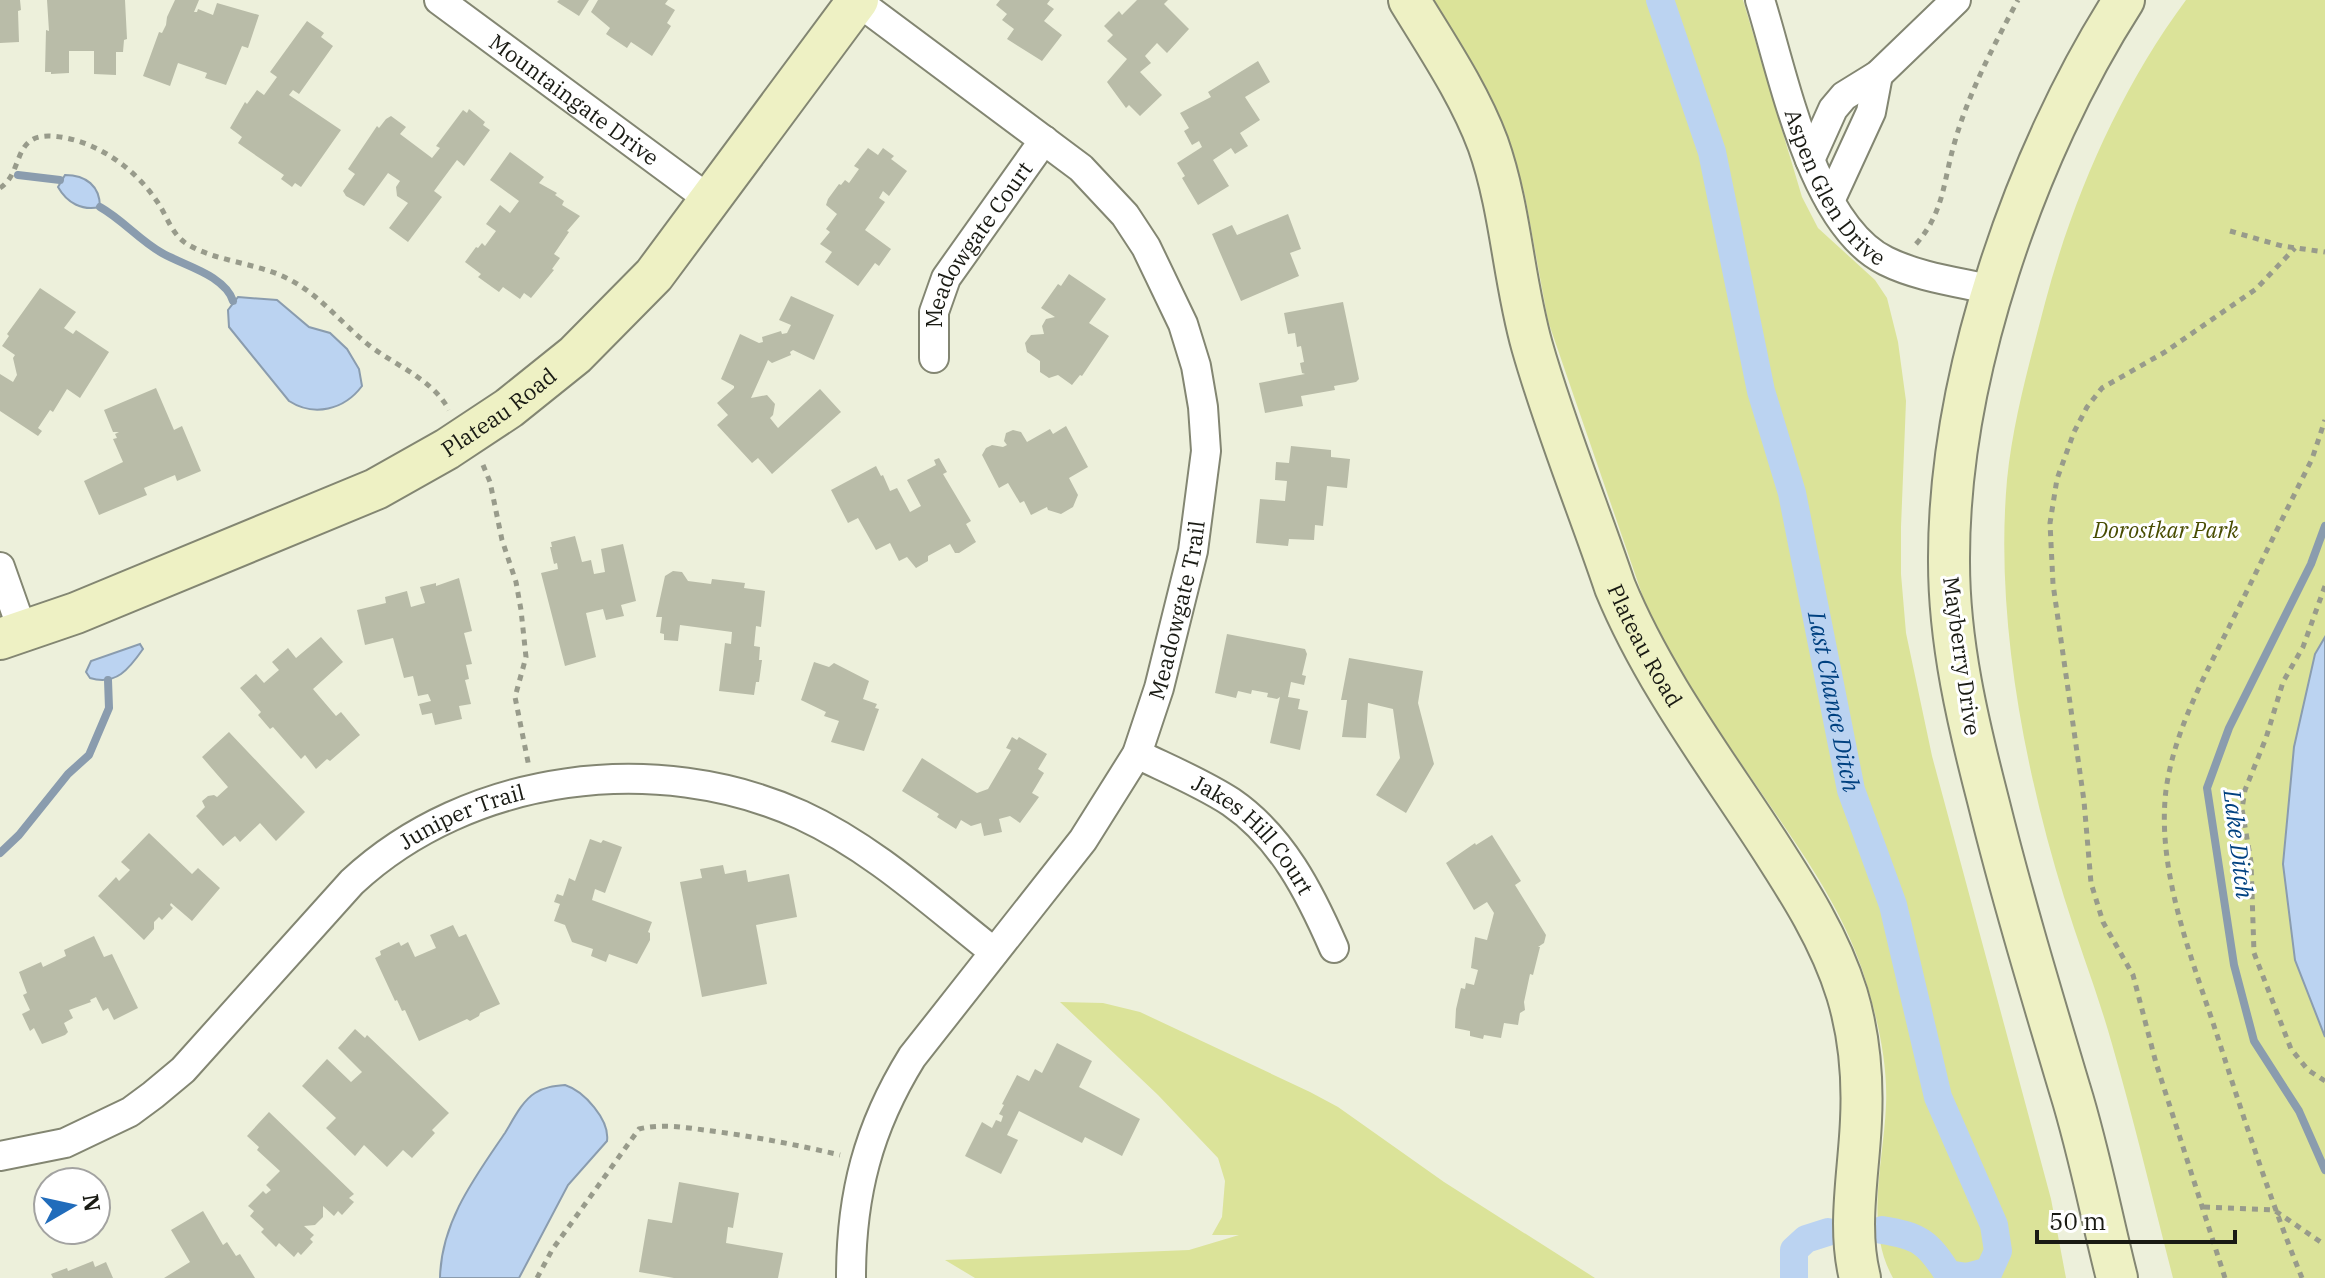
<svg xmlns="http://www.w3.org/2000/svg" width="2325" height="1278" viewBox="0 0 2325 1278" font-family="'IBM Plex Serif',serif">
<rect width="100%" height="100%" fill="#edf0db"/>
<path fill="#dbe399" d="M1434,0H1743L1802,197L1818,228L1875,280L1887,298L1898,342L1906,401L1901,527V574L1906,633L1932,756L2051,1199L2066,1278H1893C1864,1226 1884,1161 1886,1105C1888,1060 1876,1012 1862,969C1844,917 1815,871 1784,826C1735,753 1680,681 1644,600L1548,321L1525,196L1513,151L1495,106Z
M2186,0H2325V637L2315,654L2295,960L2325,1037V1278H2173C2153,1200 2134,1121 2112,1044C2098,994 2079,946 2064,897C2024,767 1995,616 2007,480C2013,420 2030,361 2045,303C2073,197 2120,89 2186,0Z
M1060,1002L1103,1003L1140,1012L1310,1092L1338,1107L1444,1182L1595,1278H975L945,1260L1189,1250L1239,1235H1212L1222,1217L1225,1181L1218,1158L1158,1095Z"/>
<path fill="#bbd3f1" stroke="#8a9cae" stroke-width="2" d="M65,175C86,175 100,186 100,207C82,211 67,203 58,187Z
M238,297L277,300L309,327L330,333L347,349L359,369L362,386C344,410 314,417 289,401L229,327L228,310Z
M2325,637V1037L2295,960L2283,864L2294,747L2315,654Z
M140,644L143,649C129,669 116,686 90,678L86,672L91,661Z
M565,1085C584,1091 610,1120 607,1141L568,1185L519,1278H440C441,1222 475,1177 505,1133C513,1120 522,1101 535,1093C544,1087 554,1086 565,1085Z"/>
<g fill="none" stroke-linecap="round" stroke-linejoin="round">
<path stroke="#8a9cae" stroke-width="8" d="M18,175L60,180
M100,207C123,220 139,240 162,253C178,262 198,268 213,278C222,284 230,291 233,301
M2325,526L2311,564L2229,728L2207,788L2234,965L2254,1041L2299,1111L2325,1170
M0,853L19,835L68,774L89,755L109,708L108,680"/>
<g stroke="#bbd3f1" stroke-width="28">
<path id="s1" d="M1660,0L1712,152L1761,391L1792,493L1851,790L1893,905L1938,1097L1994,1225L1998,1251L1989,1271L1967,1277L1948,1274C1928,1242 1919,1236 1882,1230"/>
<path d="M1794,1278V1250L1806,1239L1828,1232"/>
</g>
</g>
<path fill="#b9bca8" d="M0,0H20L21,10L18,11L19,42L0,43Z
M47,0H125L127,39L124,40L123,52H116V75L94,74V51H69V73L51,74V72H45L46,30L49,31Z
M175,0H199L194,12H197L198,9L213,15L217,3L259,15L248,48L242,46L226,85L205,78L207,73L178,63L170,86L143,76L159,32L162,33L166,25L167,17Z
M559,0H589L579,16L557,2Z
M598,0H668L665,4L675,10L667,23L671,26L652,56L631,42L627,48L606,34L610,28L591,12Z
M1000,0H1050L1047,4L1054,9L1044,21L1062,35L1042,61L1007,39L1014,29L1002,20L1007,14L996,5Z
M1137,0H1168L1164,4L1189,29L1167,53L1157,43L1145,56L1151,63L1140,72L1162,95L1140,116L1129,105L1126,108L1107,82L1127,59L1107,41L1113,35L1104,26L1119,11L1122,15Z
M307,21L324,33L321,37L333,46L299,94L293,90L289,95L341,130L301,187L295,183L292,187L281,179L284,175L238,143L242,137L230,128L245,102L247,104L257,90L264,95L277,77L270,72Z
M1258,61L1270,82L1245,97L1260,120L1240,133L1248,146L1235,154L1231,148L1213,160L1229,186L1198,205L1182,178L1185,176L1177,163L1202,147L1199,141L1192,145L1184,131L1189,128L1180,113L1211,97L1208,92Z
M469,109L485,122L483,125L490,130L464,166L457,160L434,191L442,197L408,242L389,228L408,203L397,196L396,187L400,181L388,173L364,206L346,196L343,191L355,174L348,169L377,126L379,128L386,119L391,116L406,127L400,134L432,158L440,148L436,146L463,110L467,113Z
M868,148L878,155L883,148L894,156L891,159L907,171L889,196L883,191L879,198L885,202L865,230L891,249L879,266L875,263L858,286L825,262L832,252L820,244L830,232L826,229L837,214L826,205L828,199L839,184L841,185L845,180L849,183L859,169L854,166Z
M510,152L544,177L539,183L557,193L555,195L564,201L562,205L580,216L567,231L569,232L554,254L560,258L552,269L554,270L531,298L524,293L520,299L503,287L499,292L478,277L481,274L465,262L476,247L478,248L482,243L485,246L496,231L486,224L500,205L510,213L519,201L490,180Z
M1288,214L1301,249L1290,253L1299,276L1241,301L1212,234L1232,225L1237,235Z
M1069,274L1106,299L1089,323L1109,336L1082,376L1080,375L1072,385L1058,375L1049,378L1040,372V361L1027,352L1025,343L1031,335L1044,334L1042,326L1046,319L1055,317L1041,308L1058,284L1061,286Z
M40,288L76,312L64,328L73,334L76,330L109,352L80,398L67,389L53,412L50,410L38,428L42,431L38,436L0,411V374L13,382L17,375L13,358L15,355L2,346L9,336L7,334Z
M791,296L834,315L814,360L793,350L790,352L791,355L772,363L768,360L751,398L767,395L775,404L773,415L770,418L778,428L820,389L841,412L772,474L758,458L752,463L717,425L728,415L717,403L734,388V386L721,379L740,334L759,343L763,342L762,337L781,331L782,334L787,333L791,325L779,320Z
M1343,302L1359,379L1356,382L1334,386L1335,390L1301,396L1303,406L1265,413L1259,383L1305,374L1302,373L1300,363L1304,362L1301,346L1297,347L1295,333L1288,334L1284,313Z
M156,388L174,430L182,426L201,471L177,481L175,475L144,488L147,495L99,515L84,481L123,462L113,439L117,438L115,434L119,432H113L104,410Z
M1066,426L1088,467L1069,478L1078,495L1073,507L1061,514L1048,510L1047,507L1031,515L1024,501L1020,503L1008,483L999,488L982,455L986,448L992,445L1003,447L1007,445L1004,441L1006,433L1013,430L1021,432L1027,442L1050,429L1053,434Z
M1291,446L1331,450V457L1350,459L1347,488L1327,486L1323,526L1315,525L1314,540L1289,539L1288,546L1256,543L1260,499L1285,501L1287,481L1275,480L1276,462L1289,463Z
M939,458L947,472L943,474L971,521L966,524L976,542L959,553H955L950,544L928,556V561L916,568L907,557L899,561L890,543L876,550L858,518L848,523L831,490L876,466L881,476L883,475L890,491L897,488L910,512L921,506L907,480L936,465L934,460Z
M575,536L582,562L591,560L594,574L605,572L601,549L623,544L636,601L621,605L624,616L606,620L603,609L586,613L596,657L565,666L541,573L558,569L557,563L554,564L550,547H552L551,542Z
M673,571L682,572L688,581L711,584L712,579L745,583L744,588L765,591L761,627L756,626L754,646L760,647L759,660H762L759,682H756L754,695L719,691L725,643L731,644L732,632L680,625L678,641L664,640V634L660,633L662,617H656L665,576Z
M459,578L472,631L464,633L472,664L466,665L469,679L465,680L471,704L459,706L462,719L435,725L432,713L422,715L419,704L431,701L428,694L418,696L413,676L404,678L393,638L365,645L357,610L386,603L385,597L407,591L411,607L425,603L420,587L436,583V586Z
M1227,634L1305,649L1307,654L1302,675L1306,676L1304,685L1291,682L1288,697L1300,699L1298,709L1308,711L1300,750L1270,743L1280,697L1277,699L1267,697L1268,693L1252,690L1251,694L1238,691L1236,698L1215,693Z
M321,637L343,662L313,689L336,716L341,712L360,735L330,761L327,759L316,769L305,755L301,759L273,727L270,729L258,715L261,712L240,688L256,674L264,683L279,670L272,662L288,648L296,658Z
M1349,658L1423,671L1418,703L1434,764L1406,813L1376,795L1400,758L1393,709L1368,703L1366,738L1342,737L1347,700H1341Z
M814,662L829,667L834,663L869,681L863,699L877,704L875,708L879,709L864,751L831,742L839,721L824,716L826,712L801,700Z
M229,732L305,812L276,841L260,823L240,842L235,836L223,846L196,816L205,807L202,801L208,796L214,795L217,797L228,787L202,757Z
M1012,737L1017,740L1019,737L1047,754L1038,769L1044,773L1032,793L1039,797L1020,823L1010,816L999,819L1002,832L984,836L981,823L971,826L961,820L956,829L937,817L939,814L902,791L922,758L977,793L988,789L1011,750L1006,748Z
M149,833L192,874L198,868L220,888L192,921L171,903L170,905L173,908L162,920L159,917L154,922V929L144,940L98,896L116,877L119,881L130,870L121,862Z
M1492,835L1521,881L1515,885L1546,935L1544,943L1538,947H1540L1533,975L1530,974L1524,1002L1525,1010L1520,1013L1518,1025L1504,1023L1501,1038L1484,1035L1483,1039L1470,1036V1031L1455,1028L1456,1009L1461,988L1465,989L1466,983L1474,985L1478,970L1471,968L1475,937L1487,940L1494,913L1487,902L1474,910L1446,863L1475,843L1476,845Z
M590,839L601,843L603,840L622,847L605,893L595,889L592,900L652,922L648,932L650,933V940L637,964L609,954L606,962L591,956L593,949L572,942L565,925L554,921L560,904L554,902L557,894L563,896L569,878L575,881Z
M723,865L725,874L746,870L748,882L789,874L797,917L756,925L767,984L702,997L680,882L702,878L700,869Z
M453,925L459,937L466,934L500,1004L480,1013L479,1016L470,1021L467,1019L419,1041L405,1010L402,1011L397,1000L395,1001L375,958L381,955L380,951L399,942L401,946L408,942L415,957L436,948L430,935Z
M94,936L104,957L112,954L138,1008L114,1020L108,1008L103,1011L96,997L90,1000L91,1002L69,1010L73,1018L64,1023L68,1032L65,1035L42,1044L34,1028L30,1031L22,1014L30,1010L23,995L27,993L19,972L41,962L43,967L66,956L64,950Z
M355,1029L365,1038L367,1035L449,1113L432,1130L435,1133L412,1158L403,1150L387,1167L364,1145L355,1156L326,1128L336,1118L302,1086L327,1059L351,1082L362,1072L338,1048Z
M1057,1043L1092,1061L1079,1087L1140,1119L1122,1156L1085,1137L1082,1143L1019,1111L1007,1135L1018,1140L1001,1174L965,1156L982,1122L992,1128L996,1120L1001,1122L1003,1116L999,1114L1004,1105L1002,1104L1017,1075L1029,1081L1035,1069L1042,1073Z
M269,1112L354,1194L349,1198L354,1202L342,1215L338,1211L334,1216L323,1206V1217L315,1225L304,1226L314,1235L310,1239L313,1242L301,1255L298,1252L294,1257L279,1243L276,1247L261,1232L264,1229L250,1216L254,1211L248,1206L263,1191L266,1194L271,1190L266,1185L280,1171L257,1150L259,1147L247,1136Z
M679,1182L739,1193L733,1228L728,1227L726,1243L783,1253L778,1278H674L639,1272L648,1219L672,1223Z
M203,1211L223,1245L227,1242L236,1256L240,1254L255,1278H164L190,1262L171,1230Z
M93,1261L95,1267L106,1262L113,1278H53L51,1274L67,1268L68,1271Z"/>
<g fill="none" stroke-linecap="round" stroke-linejoin="round">
<g stroke="#838672" stroke-width="32">
<g id="street">
<path id="s2" d="M439,0L710,200"/>
<path id="s3" d="M1760,0C1783,73 1812,225 1886,261C1918,277 1958,282 1993,290"/>
<path d="M1810,160L1833,109L1844,96L1878,75L1956,0"/>
<path d="M1830,201L1871,112L1878,75"/>
<path id="s4" d="M934,358V312L946,278L1044,140"/>
<path d="M0,567L23,632"/>
<path id="s5" d="M1137,754C1168,769 1202,783 1231,802C1282,837 1310,893 1334,948"/>
<path id="s6" d="M0,1156L65,1143L130,1112L153,1095L183,1070L352,882C469,773 657,750 801,815C873,848 933,904 994,952"/>
<path id="s7" d="M851,1278C851,1195 868,1128 912,1057L1083,840L1137,754L1159,688L1193,551L1206,451L1203,407L1196,366L1183,324L1146,247L1125,215L1081,168L857,1"/>
</g>
</g>
<g stroke="#838672" stroke-width="44">
<g id="secondary">
<path id="s8" d="M1409,0C1437,46 1469,93 1488,144C1511,209 1513,279 1532,346C1555,427 1588,507 1615,587C1653,679 1714,760 1768,843C1799,891 1830,939 1847,994C1859,1034 1863,1079 1861,1120C1859,1172 1847,1227 1860,1278"/>
<path id="s9" d="M0,639L76,613L376,489L447,449L509,408L575,355L654,275L858,0"/>
<path d="M2117,1278C2101,1215 2089,1151 2070,1090C2041,993 2012,897 1988,800C1968,723 1949,643 1949,562C1948,378 2025,154 2124,0"/>
</g>
</g>
<path stroke="#989b8b" stroke-width="5" stroke-dasharray="6 6" stroke-linecap="butt" d="M0,188C24,172 12,135 50,136C92,138 133,166 156,200C167,215 171,234 187,244C213,260 252,263 280,275C319,292 338,321 370,346C398,367 432,379 449,410
M2230,231L2282,246L2325,252
M1916,244C1945,211 1943,181 1955,141C1969,92 1994,45 2018,0
M483,465L490,482L502,540L516,582L521,610L526,657L515,697L529,767
M2325,586L2303,647L2283,682L2266,738L2245,790L2242,809L2251,862L2254,953L2291,1049L2308,1070L2325,1081
M2204,1207L2274,1210L2325,1245
M537,1278L552,1250L639,1129C663,1123 688,1128 712,1131C756,1137 798,1145 840,1155
M2225,1278L2156,1063L2133,975L2103,922L2091,883L2084,801L2053,584L2050,523L2057,479L2074,432L2087,407L2102,388L2165,352L2256,289L2295,248
M2302,1278C2270,1199 2244,1119 2218,1038C2193,961 2156,872 2166,790C2174,732 2203,679 2229,627C2257,571 2284,515 2312,459L2325,420"/>
<use href="#street" stroke="#fff" stroke-width="28"/>
<use href="#secondary" stroke="#eef1c4" stroke-width="40"/>
</g>
<g text-anchor="middle" stroke-width="6" stroke-linejoin="round" paint-order="stroke">
<g font-size="22" fill="#191a13" stroke="#fff">
<text dy="8" stroke="none"><textPath href="#s2" startOffset="168">Mountaingate Drive</textPath></text>
<text dy="8" stroke="none"><textPath href="#s3" startOffset="204">Aspen Glen Drive</textPath></text>
<text dy="8" stroke="none"><textPath href="#s4" startOffset="126">Meadowgate Court</textPath></text>
<text dy="8" stroke="none"><textPath href="#s9" startOffset="550">Plateau Road</textPath></text>
<text dy="8" stroke="none"><textPath href="#s7" startOffset="760">Meadowgate Trail</textPath></text>
<text dy="8" stroke="none"><textPath href="#s8" startOffset="692">Plateau Road</textPath></text>
<text transform="translate(1962 656) rotate(82)" y="8">Mayberry Drive</text>
<text dy="8" stroke="none"><textPath href="#s6" startOffset="588">Juniper Trail</textPath></text>
<text dy="8" stroke="none"><textPath href="#s5" startOffset="144">Jakes Hill Court</textPath></text>
</g>
<g font-size="22" font-style="italic" fill="#484c00" stroke="#fff">
<text x="2166" y="538">Dorostkar Park</text>
</g>
<g font-size="24" font-style="italic" fill="#004180" stroke="#fff">
<text dy="8" stroke="none"><textPath href="#s1" startOffset="724">Last Chance Ditch</textPath></text>
<text transform="translate(2238 844) rotate(83)" y="8">Lake Ditch</text>
</g>
</g>
<g transform="translate(72 1206) rotate(81)"><circle r="38" fill="#ffffff" stroke="#a3a3a1" stroke-width="2"/>
<path d="M0-6L14 30L0 20L-14 30Z" fill="#216cbb"/>
<text y="-12" font-size="22" font-weight="bold" text-anchor="middle" fill="#191a13">N</text>
</g>
<path d="M2037 1230v12h198v-12" fill="none" stroke="#191a13" stroke-width="4"/>
<text x="2049" y="1230" font-size="24" fill="#191a13" stroke="#ffffff" stroke-width="6" paint-order="stroke">50 m</text>
</svg>
